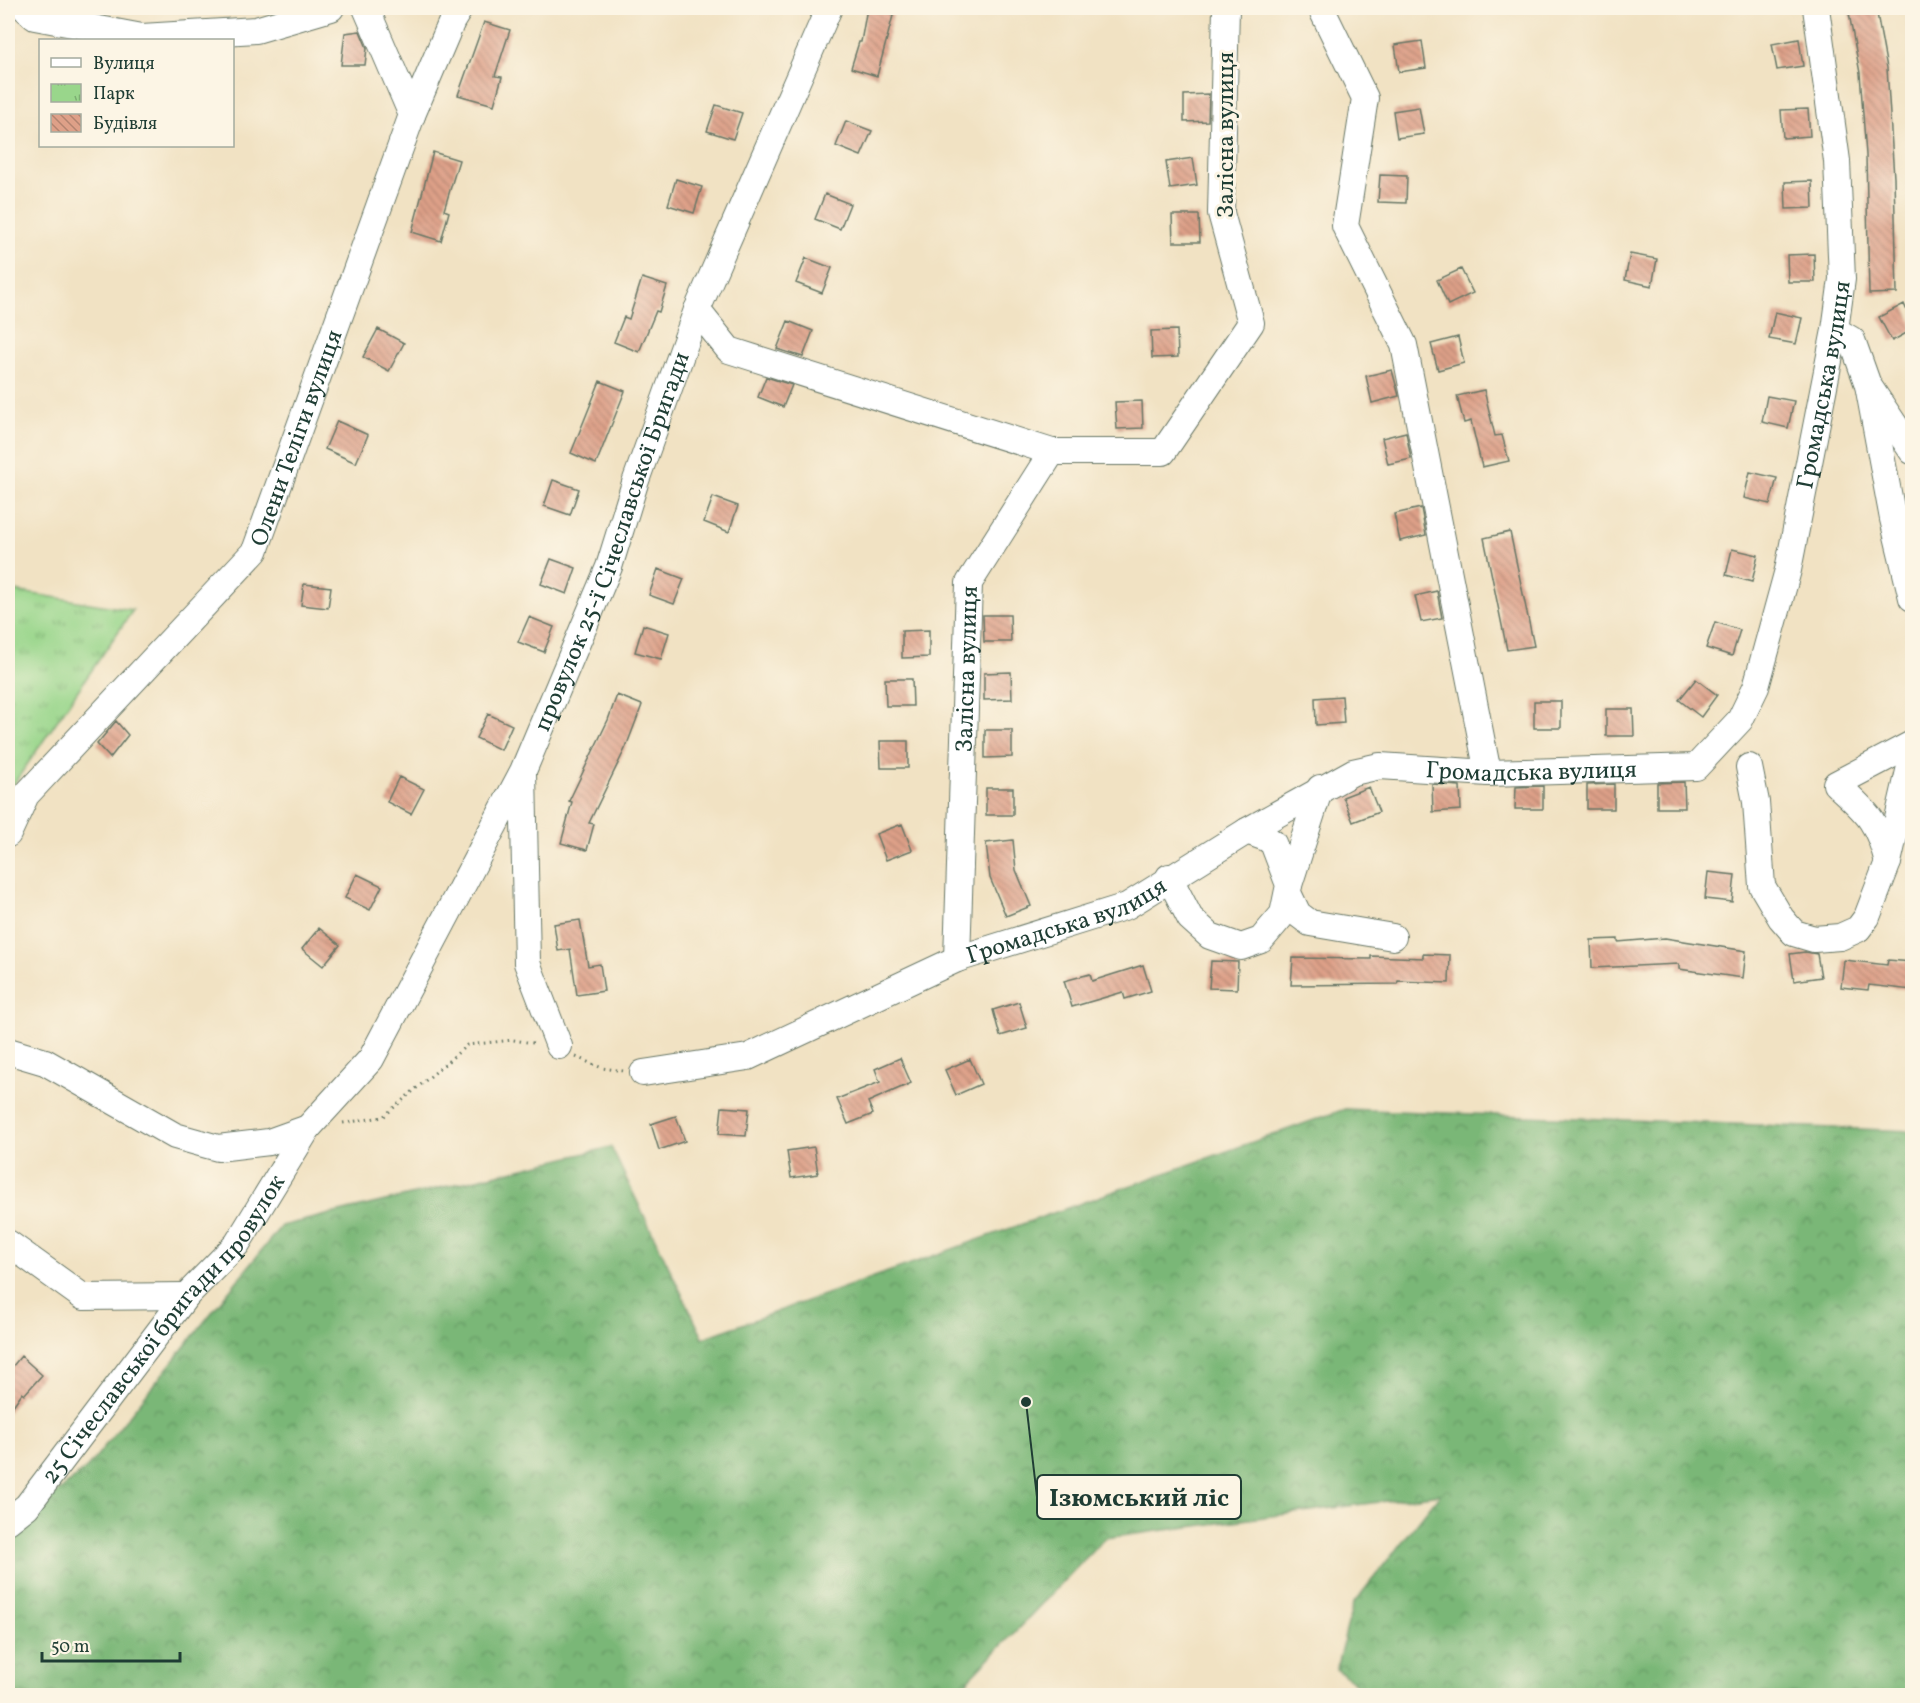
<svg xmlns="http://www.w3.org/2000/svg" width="1920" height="1703" viewBox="0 0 1920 1703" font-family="Vollkorn,serif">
<defs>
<pattern id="forest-crowns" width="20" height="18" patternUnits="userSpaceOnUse" patternTransform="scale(1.5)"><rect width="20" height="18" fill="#7ab777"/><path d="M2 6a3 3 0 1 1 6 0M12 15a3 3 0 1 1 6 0" fill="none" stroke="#639662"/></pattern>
<pattern id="park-tufts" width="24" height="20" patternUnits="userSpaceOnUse" patternTransform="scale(1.5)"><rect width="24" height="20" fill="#99d68b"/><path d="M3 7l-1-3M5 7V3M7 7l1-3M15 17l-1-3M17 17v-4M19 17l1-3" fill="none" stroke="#7caf72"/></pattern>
<pattern id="building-back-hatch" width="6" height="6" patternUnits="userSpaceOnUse" patternTransform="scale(1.5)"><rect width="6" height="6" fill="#dea088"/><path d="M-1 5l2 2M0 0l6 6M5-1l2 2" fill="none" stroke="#b38470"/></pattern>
</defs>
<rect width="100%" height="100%" fill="#fcf5e5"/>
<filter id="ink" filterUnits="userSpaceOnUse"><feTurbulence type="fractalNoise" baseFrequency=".0167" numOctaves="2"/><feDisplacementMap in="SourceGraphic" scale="12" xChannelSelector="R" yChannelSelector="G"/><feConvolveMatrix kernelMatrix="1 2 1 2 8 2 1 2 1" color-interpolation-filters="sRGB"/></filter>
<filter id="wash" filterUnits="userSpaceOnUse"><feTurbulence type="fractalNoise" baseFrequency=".008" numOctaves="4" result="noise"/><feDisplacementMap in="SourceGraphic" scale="24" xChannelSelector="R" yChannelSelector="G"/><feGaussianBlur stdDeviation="1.35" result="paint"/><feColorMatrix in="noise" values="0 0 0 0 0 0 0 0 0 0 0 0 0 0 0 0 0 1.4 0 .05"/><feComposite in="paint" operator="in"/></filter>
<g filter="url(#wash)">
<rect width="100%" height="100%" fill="#f1e2c3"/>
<path fill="url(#forest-crowns)" stroke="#4c7a56" stroke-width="1.5" d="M1345,1109L1912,1131V1695H1371L1336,1669L1353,1604L1440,1494L1105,1538L959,1690V1695L8,1696V1533L88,1467L281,1226L611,1147L703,1338Z"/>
<path fill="url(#park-tufts)" stroke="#5c8a60" stroke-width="1.5" d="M8,590L133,610L11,788L8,786Z"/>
<g id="blocks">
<path fill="url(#building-back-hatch)" d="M867,8H895L877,76L851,68L859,42H861Z
M1848,8H1876L1887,68L1894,178L1897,293L1869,294L1866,155L1860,73Z
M484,22L510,30L495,76L502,77L494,105L458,95Z
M360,31L367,48L365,65H341L345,33Z
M1799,39L1803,66L1777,70L1772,44Z
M1422,41L1426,68L1399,72L1395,45Z
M1209,94L1208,121L1184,122V95Z
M716,105L742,113L733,139L707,131Z
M1419,107L1424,134L1397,138L1393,111Z
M1808,109L1810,136L1783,138L1781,110Z
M846,121L872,131L861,156L836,146Z
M433,152L459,160L444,210L449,212L441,241L412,232Z
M1193,158L1197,185L1170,189L1166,162Z
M1380,175L1407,176L1406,203L1378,202Z
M676,179L702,187L694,213L668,205Z
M1812,181L1813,208L1786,209L1785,182Z
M825,194L850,204L840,229L815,219Z
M1172,215H1199L1200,242H1173Z
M1630,254L1657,259L1652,286L1625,280Z
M1814,254L1815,282H1788L1787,255Z
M806,258L832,268L822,293L796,283Z
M1461,269L1473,293L1448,305L1437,280Z
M642,278L667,286L659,312L656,311L639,352L614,342L624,317L629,319Z
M1904,304L1912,322V330L1892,341L1879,317Z
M1775,312L1802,318L1796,344L1769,339Z
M788,321L813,331L803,357L777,349Z
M378,329L404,343L389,371L363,357Z
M1177,330L1178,357L1152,358L1151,331Z
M1458,337L1464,363L1438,370L1431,344Z
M1392,370L1399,396L1372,403L1366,376Z
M766,377L792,385L783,407L758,397Z
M600,381L625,391L596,464L571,453Z
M1484,390L1495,436L1502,435L1509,461L1482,467L1471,421L1464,423L1457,396Z
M1767,396L1794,401L1788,428L1762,422Z
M1142,401L1143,428L1117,429L1115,402Z
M337,421L368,435L356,463L325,449Z
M1406,432L1411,459L1388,464L1382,438Z
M1750,472L1777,478L1770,504L1744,498Z
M553,480L579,489L570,515L544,506Z
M713,497L738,506L729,532L704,522Z
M1421,508L1426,535L1400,541L1394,514Z
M1510,532L1534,646L1507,650L1484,538Z
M1732,549L1758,555L1752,582L1726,575Z
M551,559L576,568L567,594L541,584Z
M658,569L684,579L674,604L649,595Z
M304,584L331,587L328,608L301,605Z
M1437,591L1442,618L1421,622L1415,596Z
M983,615H1010L1011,642H984Z
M529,617L554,627L544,652L518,642Z
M1715,622L1740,630L1732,656L1706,648Z
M643,625L669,633L661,659L635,652Z
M929,630V657L902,658V631Z
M1011,672L1012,699L984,700V673Z
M885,679H912L913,706H886Z
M1696,679L1717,695L1701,717L1679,700Z
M617,695L642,705L626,747L589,823L594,824L587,850L561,843L572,802L569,801L608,720Z
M1342,696L1344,723L1316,725L1315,698Z
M1534,701H1561V728H1534Z
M1606,709H1633L1634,736H1606Z
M488,714L512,725L501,750L476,738Z
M116,721L128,735L110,758L97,744Z
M985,730H1012V757L985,758Z
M880,741H908V768H881Z
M399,777L424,789L411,814L387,802Z
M1684,782L1685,808H1657V783Z
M1432,784L1460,786L1461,810L1433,812Z
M1614,784V809H1587V785Z
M1543,786V809H1515L1516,787Z
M1369,787L1379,812L1353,822L1343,797Z
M986,788H1013V815H986Z
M902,824L912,850L886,860L876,834Z
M1013,840L1016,870L1031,906L1006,916L990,878L986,843Z
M1708,872L1735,875L1732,902L1705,899Z
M357,874L382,886L370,910L345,898Z
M580,920L588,966L600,964L604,991L577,995L570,949L558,951L554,924Z
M319,928L340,945L323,966L302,949Z
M1665,938L1746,951L1743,978L1679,969V964L1592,968L1591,940L1618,939V942Z
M1805,952L1817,954L1821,977L1794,981L1790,954Z
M1423,954L1450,955L1449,983L1398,981L1397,984L1291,985L1293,958L1371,959V956L1423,958Z
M1844,960L1887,965L1888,960L1912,962V990L1869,985L1868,990L1841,987Z
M1211,961L1238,962L1237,989L1209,988Z
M1143,965L1151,991L1125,999L1123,992L1072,1007L1064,981L1090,974L1092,981Z
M1019,1002L1027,1028L1000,1036L993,1010Z
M900,1058L911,1083L868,1102L873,1114L848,1124L837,1099L880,1082L875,1069Z
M970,1059L981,1084L956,1095L945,1070Z
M722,1107L749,1109L746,1136L719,1134Z
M676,1116L685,1141L659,1150L651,1124Z
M814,1147L818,1174L791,1178L787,1151Z
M21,1356L42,1375L24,1395L22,1393L8,1413V1372Z"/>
</g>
</g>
<g filter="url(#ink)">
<use href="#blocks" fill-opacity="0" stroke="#687766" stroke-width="1.5"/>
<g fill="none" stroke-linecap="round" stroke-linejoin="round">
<g stroke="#687766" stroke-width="28">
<g id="minor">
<path d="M25,8L35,17L142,37L256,30L331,8"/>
<path d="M366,8L412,115"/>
<path d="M1321,8L1365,98L1345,226L1404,345L1488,773"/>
<path d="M697,310L729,350L1052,452H1163L1251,323L1221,213L1226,8"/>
<path d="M1835,330L1852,340L1868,385L1912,451"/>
<path d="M1868,385L1893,519L1912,598"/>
<path d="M1749,767L1756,802L1762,886L1781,918L1794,933L1814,939L1840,937L1858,929L1867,917L1888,862L1912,758"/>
<path d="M523,773L527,963L559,1046"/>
<path id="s1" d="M8,834L26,795L255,551L412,115L452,21L460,8"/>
<path d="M1888,862C1877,819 1867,813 1836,784L1912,744"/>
<path d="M1169,877L1190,918L1210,936L1241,947L1261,940L1283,914L1289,885L1273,843L1266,838L1247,831"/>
<path d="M1289,885L1320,788"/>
<path d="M1289,895L1298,914L1310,923L1393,937"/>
<path id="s2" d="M957,959L969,583L1052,452"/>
<path d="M8,1051L45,1062L175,1136L218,1148L269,1142L308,1128"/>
<path id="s3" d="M643,1073L748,1057L957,959L1127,906L1247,831L1353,772L1380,766L1488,773L1696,767L1740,720L1756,687L1788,570L1835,330L1842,279L1837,161L1816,8"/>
<path d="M8,1243L83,1297L186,1296"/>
<path id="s4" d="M8,1521L27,1506L186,1296L237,1244L308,1128L371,1059L523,771L609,567L635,483L697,310L829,8"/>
</g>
</g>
<path stroke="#687766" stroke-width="3" stroke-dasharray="1.5 4.5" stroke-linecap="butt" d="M576,1057L602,1068L624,1071
M343,1123L383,1117L467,1045L513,1040L533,1043"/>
<use href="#minor" stroke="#fff" stroke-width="26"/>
</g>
</g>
<g text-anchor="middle" stroke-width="6" stroke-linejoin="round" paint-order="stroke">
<g font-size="24" fill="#1f3d34" stroke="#fcf5e5">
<text transform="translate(1225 135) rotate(-90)" y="8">Залісна вулиця</text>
<text dy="8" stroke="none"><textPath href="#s3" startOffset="1533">Громадська вулиця</textPath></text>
<text dy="8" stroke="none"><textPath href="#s1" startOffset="498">Олени Теліги вулиця</textPath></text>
<text dy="8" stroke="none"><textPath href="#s4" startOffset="1162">провулок 25-ї Січеславської Бригади</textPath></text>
<text dy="8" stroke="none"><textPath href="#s2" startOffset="290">Залісна вулиця</textPath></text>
<text dy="8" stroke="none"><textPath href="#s3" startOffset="957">Громадська вулиця</textPath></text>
<text dy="8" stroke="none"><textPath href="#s3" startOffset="453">Громадська вулиця</textPath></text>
<text dy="8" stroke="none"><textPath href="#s4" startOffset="248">25 Січеславської бригади провулок</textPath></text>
</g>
</g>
<path fill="none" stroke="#1f3d34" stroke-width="2" d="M1026 1402L1037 1497"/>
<circle fill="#1f3d34" stroke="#fcf5e5" stroke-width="2" cx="1026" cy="1402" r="6"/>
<rect fill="#fcf5e5" stroke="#1f3d34" stroke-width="2" x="1037" y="1475" width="204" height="44" rx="6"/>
<g font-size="26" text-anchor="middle" font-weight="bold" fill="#1f3d34">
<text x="1139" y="1506">Ізюмський ліс</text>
</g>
<rect width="1920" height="1703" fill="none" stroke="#fcf5e5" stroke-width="30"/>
<rect x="39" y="39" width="195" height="108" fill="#fcf5e5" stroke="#a4ab9e" stroke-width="1.5"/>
<rect x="51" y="58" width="30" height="9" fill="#ffffff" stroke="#a4ab9e" stroke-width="1.5"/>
<text x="93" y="69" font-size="18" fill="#1f3d34">Вулиця</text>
<rect x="51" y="84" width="30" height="18" fill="url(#park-tufts)" stroke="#a4ab9e" stroke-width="1.5"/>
<text x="93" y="99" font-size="18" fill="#1f3d34">Парк</text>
<rect x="51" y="114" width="30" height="18" fill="url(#building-back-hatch)" stroke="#a4ab9e" stroke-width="1.5"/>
<text x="93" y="129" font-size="18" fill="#1f3d34">Будівля</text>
<path d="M42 1652v9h138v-9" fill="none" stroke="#1f3d34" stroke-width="3"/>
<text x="51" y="1652" font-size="18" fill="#1f3d34" stroke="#fcf5e5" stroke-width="4.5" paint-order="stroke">50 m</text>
</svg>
